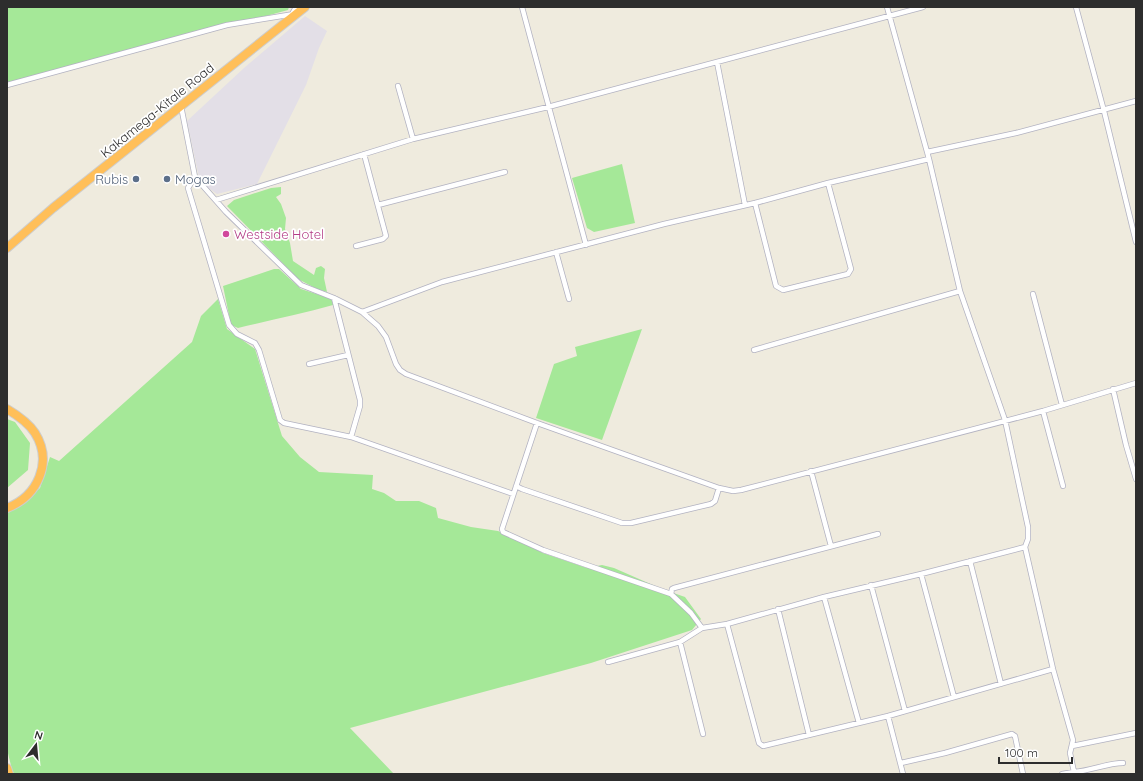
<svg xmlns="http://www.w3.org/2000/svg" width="1143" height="781" viewBox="0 0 1143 781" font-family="Quicksand,sans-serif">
<rect width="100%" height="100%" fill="#efebde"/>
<path fill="#e3dfe7" d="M305,16L327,31L319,48L306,85L257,184L217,194L200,182L187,121L244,68Z"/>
<path fill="#a5e898" d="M7,7H289L288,10L7,87Z
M622,164L635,223L594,232L587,228L572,178Z
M281,187V194L276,197L281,204L286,218L285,229L290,243L293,261L314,275L316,268L321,266L325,269L324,278L327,292L317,289L298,279L227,206L234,200L271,188Z
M274,269H279L301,289L332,299L333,305C302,314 270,320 238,328L231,325L223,286Z
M218,299L227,329L255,349L282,436L300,457L319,472L373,475L372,489L384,493L396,501H419L436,508L438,518L471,527L498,531L543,553L587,568L602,565L614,568L662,589L685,597L701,619L692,630L591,663L350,728L394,774H13L7,749V511L18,507L40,488L50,457L59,461L192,342L201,316Z
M642,329L602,440L536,418L554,364L577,356L575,347Z
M7,419L15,422L30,443L28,470L7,488Z"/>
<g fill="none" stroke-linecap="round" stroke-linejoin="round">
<g stroke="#b2b2c1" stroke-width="6">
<path id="street" d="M522,7L586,245
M887,7L929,159L960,291L1005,420L1028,527V539L1025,547L1053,669L1073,740L1070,753L1074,772L1062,774
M1076,7L1104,111L1136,242
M292,14L296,7
M717,62L745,205
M7,85L227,25L294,14
M398,86L413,139
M181,106L195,177L226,212L301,285L334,298L362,312L378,326L386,337L396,364L400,370L406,374L537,423L719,488L733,491L741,490L1043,411L1136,383
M927,152L1016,133L1136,101
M195,177L188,188L229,325L237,334L255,343L259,350L280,420L284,423L351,437L513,494
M216,200L413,139L548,107L923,7
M755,203L776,286L783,290L848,274L851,269L828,183
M378,205L505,172
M356,246L383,239L386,236L364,154
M556,252L569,299
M1033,294L1062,405
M334,298L360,400V406L351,437
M362,312L442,282L664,224L755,203L828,183L929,159
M754,350L960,291
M309,364L348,355
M1113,389L1126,445L1136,479
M1043,411L1063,486
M537,423L502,529L503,532L543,550L671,594L691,613L702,628
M811,471L831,546
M516,486L522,489L622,523H631L711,504L715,501L719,488
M970,561L1001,684
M921,574L954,697
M871,585L905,711
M671,594L672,589L674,588L878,534
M824,597L859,723
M778,609L809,735
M727,624L759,743L763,746L888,716L1053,669
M680,642L703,734
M608,662L680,642L702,628L727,624L824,597L921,574L1025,547
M888,716L903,774
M1072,746L1136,733
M901,763L945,753L1012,734L1015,736L1023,774
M1075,774L1074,772C1091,771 1107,763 1123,763"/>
</g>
<g stroke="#cdcdcd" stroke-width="10">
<path id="highway" d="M7,248L53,208L305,7
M7,409C17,415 28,422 35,433C53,462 38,496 7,508
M7,768L9,774"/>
</g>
<use href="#street" stroke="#fff" stroke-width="4.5"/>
<use href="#highway" stroke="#ffbf59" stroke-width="8"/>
</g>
<g fill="#5c6f8a" stroke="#fff" stroke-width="1.5">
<circle cx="136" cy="179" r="4"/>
<circle cx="167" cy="179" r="4"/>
</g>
<circle fill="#d1479c" stroke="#fff" stroke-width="1.5" cx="226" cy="234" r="4"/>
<g text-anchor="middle" stroke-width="3.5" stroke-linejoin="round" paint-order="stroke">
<g font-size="13" fill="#2d2d2d" stroke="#fff">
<text transform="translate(157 110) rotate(-39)" y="5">Kakamega-Kitale Road</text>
</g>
<g font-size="13" fill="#4e5e75" stroke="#fff" text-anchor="end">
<text x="128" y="184">Rubis</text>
<text x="175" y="184" text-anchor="start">Mogas</text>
</g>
<g font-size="13" fill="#b23c85" stroke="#fff" text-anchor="start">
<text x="234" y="239">Westside Hotel</text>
</g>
</g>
<rect width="1143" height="781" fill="none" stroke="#2d2d2d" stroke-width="16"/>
<g transform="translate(36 745) rotate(16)" stroke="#ffffff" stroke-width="3" paint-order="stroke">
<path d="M0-3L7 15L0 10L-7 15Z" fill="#2d2d2d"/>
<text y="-6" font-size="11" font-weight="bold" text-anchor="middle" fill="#2d2d2d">N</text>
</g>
<path d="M999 757v6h73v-6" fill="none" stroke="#2d2d2d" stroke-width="2"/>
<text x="1005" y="757" font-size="12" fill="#2d2d2d" stroke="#ffffff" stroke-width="3" paint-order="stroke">100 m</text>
</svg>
